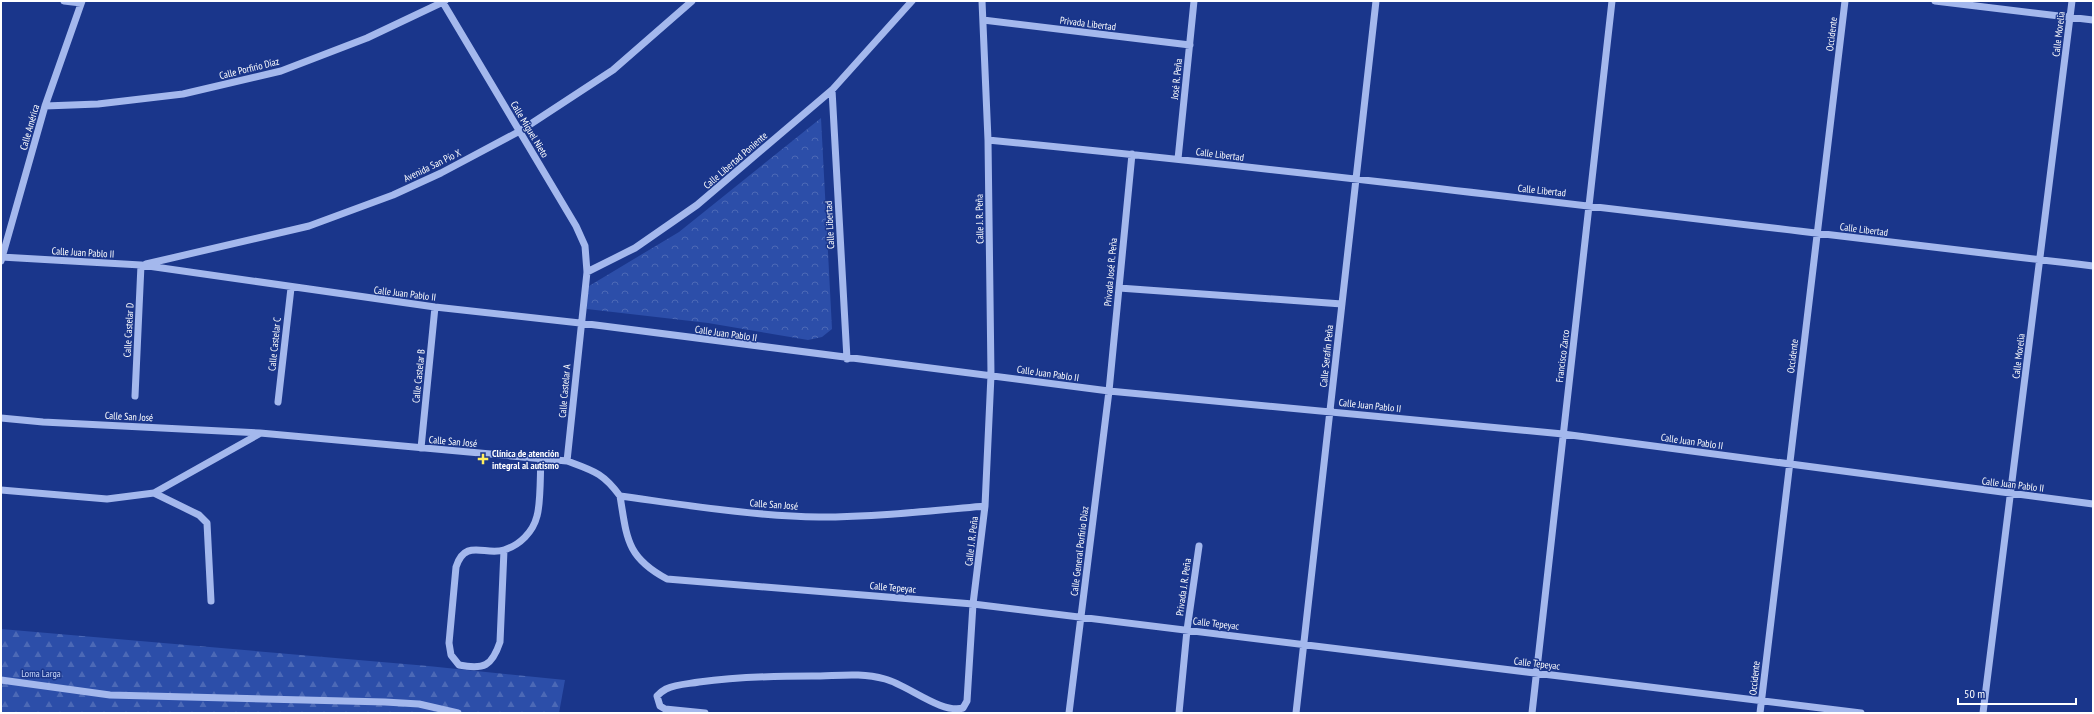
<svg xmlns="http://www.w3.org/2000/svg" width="2094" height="714" viewBox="0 0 2094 714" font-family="'PT Sans Narrow',sans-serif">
<defs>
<pattern id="forest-firs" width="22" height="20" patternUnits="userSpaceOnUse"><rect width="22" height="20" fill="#2c4ea9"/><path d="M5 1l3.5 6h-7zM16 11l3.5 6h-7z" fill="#4c69b6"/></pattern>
<pattern id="park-crowns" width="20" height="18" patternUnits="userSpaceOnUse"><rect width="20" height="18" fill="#2c4ea9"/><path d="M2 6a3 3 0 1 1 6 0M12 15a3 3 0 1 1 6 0" fill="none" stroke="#4c69b6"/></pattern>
</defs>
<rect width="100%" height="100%" fill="#1a368b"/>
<path fill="url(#forest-firs)" d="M1,629L428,666L565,680L559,713H1Z"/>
<path fill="url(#park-crowns)" d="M821,118L832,329L822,337L808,340L708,323L587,309L584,289L679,232Z"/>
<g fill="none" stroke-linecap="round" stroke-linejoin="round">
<path stroke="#a4b8ed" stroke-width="7" d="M64,1L81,3
M442,1L576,226L585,246L587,272L567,461
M1935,1L2093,20
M983,20L1190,45
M832,90L847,359
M45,106L98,104L183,94L281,71L367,38L445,1
M988,140C1357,176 1725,223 2093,266
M1178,159L1194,1
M1,257L141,265L435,307L580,323L1109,391L1563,434L2093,504
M1,261L45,106L82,1
M146,264L309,226L393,195L441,173L520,131L613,70L692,1
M587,272L635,248L697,205L832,90L912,1
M1119,288L1342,304
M135,396L141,265
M278,402L291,288
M1,418L43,422L260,433L567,461C594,471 603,473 620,496C686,505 753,516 819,517C874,517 930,511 985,506
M421,448L435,307
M1,490L107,499L154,493L259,434
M154,493L199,515L207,523L211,601
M620,496C627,538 626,557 667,579L973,604L1861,713
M504,550L500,642C492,666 484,670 459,665L451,655L449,643L456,567C465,538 485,556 504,550C520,545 533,532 537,516C541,502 540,474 541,458
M1,680L110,695L385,702L419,704L458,713
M705,713L665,709L660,706L657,696C660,693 662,691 666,689C677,684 688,684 699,682C737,677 774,676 812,676C837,676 860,672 885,679C908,685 941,714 963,708L967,701L973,604L985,506L991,375L988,140L982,1
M1069,713L1109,391L1132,154
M1179,713L1187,630L1199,546
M1296,713L1376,1
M1532,713L1612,1
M1760,713L1845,1
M1983,713L2072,1"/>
</g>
<path fill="#ffee60" stroke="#1a368b" stroke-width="1.5" d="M481 453h4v4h4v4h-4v4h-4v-4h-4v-4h4z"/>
<g text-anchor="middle" stroke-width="3" stroke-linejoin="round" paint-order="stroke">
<g font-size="10" fill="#fff" stroke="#1a368b">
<text transform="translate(1088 23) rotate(7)" y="4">Privada Libertad</text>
<text transform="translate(1831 34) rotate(-83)" y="4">Occidente</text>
<text transform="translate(2058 34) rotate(-83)" y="4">Calle Morelia</text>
<text transform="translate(249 68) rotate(-14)" y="4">Calle Porfirio Díaz</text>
<text transform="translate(1176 79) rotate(-84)" y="4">José R. Peña</text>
<text transform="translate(29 127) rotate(-74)" y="4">Calle América</text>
<text transform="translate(530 129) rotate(59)" y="4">Calle Miguel Nieto</text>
<text transform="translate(1220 154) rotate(7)" y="4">Calle Libertad</text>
<text transform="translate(735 160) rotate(-41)" y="4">Calle Libertad Poniente</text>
<text transform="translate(432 165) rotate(-26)" y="4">Avenida San Pío X</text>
<text transform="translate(1542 190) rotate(6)" y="4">Calle Libertad</text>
<text transform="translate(979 219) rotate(-91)" y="4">Calle J. R. Peña</text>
<text transform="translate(829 225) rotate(-93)" y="4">Calle Libertad</text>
<text transform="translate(1864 229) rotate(7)" y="4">Calle Libertad</text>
<text transform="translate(83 252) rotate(3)" y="4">Calle Juan Pablo II</text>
<text transform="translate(1110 272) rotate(-85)" y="4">Privada José R. Peña</text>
<text transform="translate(405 293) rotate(7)" y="4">Calle Juan Pablo II</text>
<text transform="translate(128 330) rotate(-87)" y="4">Calle Castelar D</text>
<text transform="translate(726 333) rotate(8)" y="4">Calle Juan Pablo II</text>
<text transform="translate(274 344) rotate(-84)" y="4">Calle Castelar C</text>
<text transform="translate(1326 356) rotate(-84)" y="4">Calle Serafín Peña</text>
<text transform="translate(1562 356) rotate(-83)" y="4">Francisco Zarco</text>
<text transform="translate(1792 356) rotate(-83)" y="4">Occidente</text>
<text transform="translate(2018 356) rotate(-83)" y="4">Calle Morelia</text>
<text transform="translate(1048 373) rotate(8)" y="4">Calle Juan Pablo II</text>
<text transform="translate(418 376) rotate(-84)" y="4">Calle Castelar B</text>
<text transform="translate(564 391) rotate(-85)" y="4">Calle Castelar A</text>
<text transform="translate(1370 405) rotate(6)" y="4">Calle Juan Pablo II</text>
<text transform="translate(129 416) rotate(3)" y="4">Calle San José</text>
<text transform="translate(453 441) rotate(5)" y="4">Calle San José</text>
<text transform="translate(1692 441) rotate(8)" y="4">Calle Juan Pablo II</text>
<text transform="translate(2013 484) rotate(7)" y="4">Calle Juan Pablo II</text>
<text transform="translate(774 504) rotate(4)" y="4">Calle San José</text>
<text transform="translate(971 541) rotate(-83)" y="4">Calle J. R. Peña</text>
<text transform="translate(1079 551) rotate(-83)" y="4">Calle General Porfirio Díaz</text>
<text transform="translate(893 587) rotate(5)" y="4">Calle Tepeyac</text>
<text transform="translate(1183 587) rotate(-82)" y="4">Privada J. R. Peña</text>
<text transform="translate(1216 623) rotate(7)" y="4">Calle Tepeyac</text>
<text transform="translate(1537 663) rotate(7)" y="4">Calle Tepeyac</text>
<text transform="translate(1754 678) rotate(-84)" y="4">Occidente</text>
</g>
<g font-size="10" font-weight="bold" fill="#fff" stroke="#1a368b" text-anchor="start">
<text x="492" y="457">Clínica de atención<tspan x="492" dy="12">integral al autismo</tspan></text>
</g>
<g font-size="10" fill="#c9d7fa" stroke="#1a368b">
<text x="41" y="677">Loma Larga</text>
</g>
</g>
<rect width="2094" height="714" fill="none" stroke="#ffffff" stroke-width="4"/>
<path d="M1958 698v6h118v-6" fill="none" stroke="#ffffff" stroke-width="2"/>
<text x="1964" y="698" font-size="12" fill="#ffffff" stroke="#1a368b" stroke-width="3" paint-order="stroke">50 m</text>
</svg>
